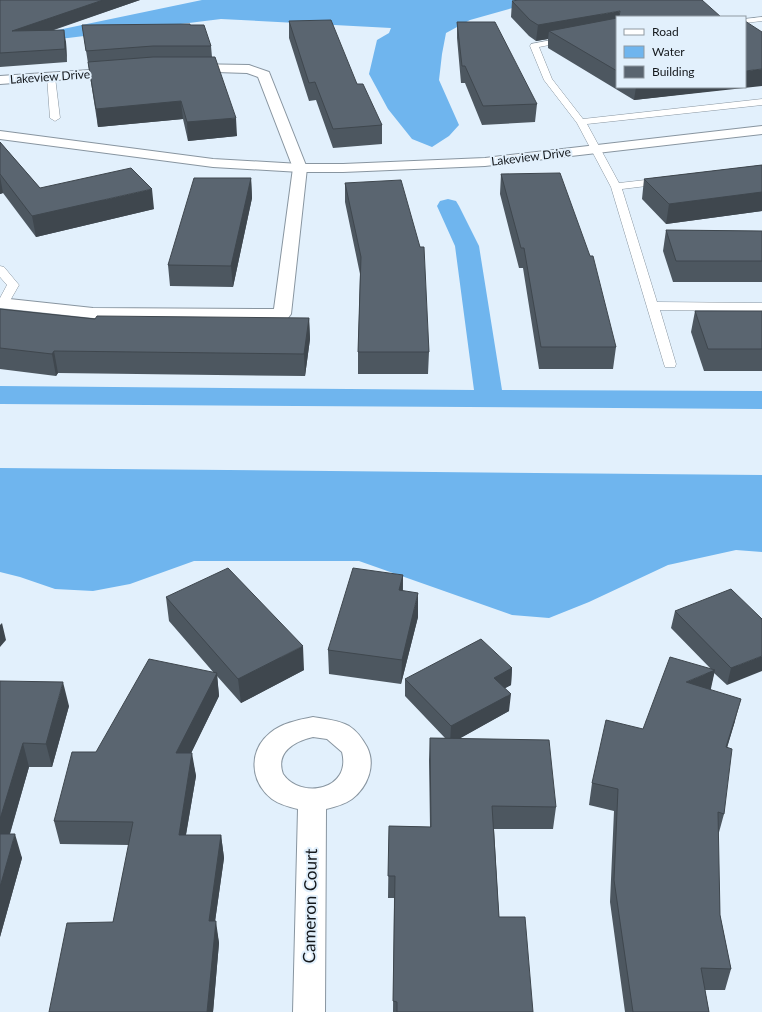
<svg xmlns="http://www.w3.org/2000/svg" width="762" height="1012" viewBox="0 0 762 1012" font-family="Lato,sans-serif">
<rect width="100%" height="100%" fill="#e2f0fc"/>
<path fill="#6fb5ee" d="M202,0H569L516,7L470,20L446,33L442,54L439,80L459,125L449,136L432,147L412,139L388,109L369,74L377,40L389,33L391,28L221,19L68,38L0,44V35L58,30Z
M0,468L762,475V552L736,550L668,565L589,602L549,618L512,615L359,561H194L130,584L93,591L55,589L20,577L0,572Z"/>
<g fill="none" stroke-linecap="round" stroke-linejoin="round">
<path fill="#6fb5ee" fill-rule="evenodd" d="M448,199L456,201L459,206L479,246L502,390L762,391V409L0,404V386L474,390L455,246L437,206L440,201Z"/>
<g stroke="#8895a0" stroke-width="1">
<path id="service" d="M762,17V21L745,23V19Z
M567,37L571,39L570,41L539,47L552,79L583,119L762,99V105L587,124L619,183L663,178L668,181L663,184L622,189L657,302L762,303V311L660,310L676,364L675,367H665L664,364L611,187L577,123L544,80L530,46L531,44Z
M51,74L55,77L60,118L55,121L50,118L47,77Z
M0,266L4,267L19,285L7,306H0V298L7,285L0,277Z"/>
</g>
<g stroke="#8895a0" stroke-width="2">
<path id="minor" d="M189,64L249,65L269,72L307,168L291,314L288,318L282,319L93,318L0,308V298L93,308L274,309L293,168L258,77L247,73L185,71L183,68L185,65Z
M120,68L125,69L126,72L125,75L0,84V76Z
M313,717C325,719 338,720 349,726C357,731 362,738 367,747C376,765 368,787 352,799C345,804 335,807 326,809L325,1012H293L298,809C289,807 279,804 272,799C250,782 248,751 270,733C282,723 298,720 313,717ZM313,737L327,739L342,752C352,790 301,800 283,774C275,752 295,741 313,737Z"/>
</g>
<g stroke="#8895a0" stroke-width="2">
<path id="tertiary" d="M762,126V134L485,166L343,172H300L213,167L0,139V131L213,159L300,164H343L485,158Z"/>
</g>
<use href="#service" fill="#fff" fill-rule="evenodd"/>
<use href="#minor" fill="#fff" fill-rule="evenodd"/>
<use href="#tertiary" fill="#fff" fill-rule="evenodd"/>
</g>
<path fill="#4d5760" d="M0,0H140L54,30L66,42L67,62L0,67Z
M512,1L617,17V87H745L634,100L548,48V39L536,41L529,36L511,17Z
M289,21L357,84L382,125V144L333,148L316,100L309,101L289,38Z
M457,22L537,104L535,122L482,125L465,83H461L457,38Z
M82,25H190L211,46L212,57L237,136L188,141L183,119L98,127Z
M0,142L40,188L154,209L36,237L3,193L0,194Z
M762,165V211L666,224L642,199L644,179Z
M501,174L616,347L613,369H539L523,268H519L500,194Z
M251,178L252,198L233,287L170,286L168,265Z
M345,183L420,247L429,352L428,374H358V352L360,274L345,202Z
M666,230L762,231V282H673L663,251Z
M0,309L95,319L309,318L310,339L305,376L58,373L56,376L0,369Z
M695,311H762V371H704L691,332Z
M403,575V591L418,617L401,684L329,674L328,650Z
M166,597L304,670L241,703L217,676L219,696L191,753L196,776L186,835H221L224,858L215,921L219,943L213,1012H49L113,922L129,845L60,844L54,821L96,752L214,673L169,621Z
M675,611L762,619L727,685L714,673L710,690L735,721L727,748L724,814L718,836L720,915L731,969L725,990H705L709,1012H625L610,902L614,811L589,805L592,783L643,729L711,669L671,628Z
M512,668L511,685L505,688L509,711L460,738L556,807L553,829H494L499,917L533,1012H393L394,898H388L389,826L430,827L429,760L430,738H445L405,696V679Z
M0,681L69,706L52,767H29L10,834L22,858L0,937Z"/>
<path fill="#3f474e" d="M103,0H140L14,43L12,31Z
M620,11L619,17H617V27L549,31L548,39L536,41L538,25Z
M64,30L66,42L67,62L65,49Z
M762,69V86L634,100L636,87H745V71Z
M181,101L183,119L98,127L96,109Z
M236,118L237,136L188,141L187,122Z
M0,176L3,193L0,194Z
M251,178L252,198L233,287L231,266Z
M152,189L154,209L36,237L32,216Z
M762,192V211L666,224L669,204Z
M309,318L310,339L305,376L304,354Z
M54,351L58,373L56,376L52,354Z
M403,575L402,599L399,590Z
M418,593V617L401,684L402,660Z
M2,623L6,640L0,647V625Z
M303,646L304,670L241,703L238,679Z
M762,656V671L727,685L731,668Z
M512,668L511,685L493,695L494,678Z
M715,670L710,693L686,682Z
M217,673L219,696L180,776L176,753Z
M63,682L69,706L52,767L46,744Z
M511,694L509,711L450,744L451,726Z
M741,699L735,721L720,770L726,747Z
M23,743L29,767L3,857L0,848V819Z
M192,753L196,776L182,857L179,835Z
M15,834L22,858L0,937V887Z
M221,835L224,858L212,943L209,921Z
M216,921L219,943L213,1012H207Z"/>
<path fill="#5a6570" stroke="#3f474e" d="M0,0H103L12,31L64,30L65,49L0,53Z
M519,0H702L721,17H619L620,11L538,25L530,20L512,1Z
M617,18V71L549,31Z
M331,20L357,84H363L382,125L333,129L315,82L309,83L289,21Z
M745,21L762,32V69L745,71Z
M457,22H495L537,104L483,106L465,66H462Z
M190,24V25H204L211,46H153L86,51L82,25Z
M153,57H215L236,118L187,122L181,101L96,109L88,62Z
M0,142L40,188L131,168L152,189L32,216L0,174Z
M762,165V192L669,204L644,179Z
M560,173L590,256H593L616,347H541L524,248H521L501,174Z
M194,178H251L231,266L168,265Z
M401,180L420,247H424L429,352H358L361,257L345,183Z
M666,230L762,231V261H676Z
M0,309L95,319L97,316L309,318L304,354L54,351L52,354L0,348Z
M695,311H762V349H708Z
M228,568L303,646L238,679L166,597Z
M353,568L403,575L399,590L418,593L402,660L328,650Z
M731,589L762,619V656L731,668L675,611Z
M481,639L512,668L494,678L511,694L451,726L405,679Z
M670,657L715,670L686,682L741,699L726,747L732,749L724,814L718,812L720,915L731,969L701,968L709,1012H633L614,880L618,789L592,783L606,720L643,729Z
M149,659L217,673L176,753H192L179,835H221L209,921H216L207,1012H49L67,923L113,922L133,822L54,821L72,752H96Z
M0,681L63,682L46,744L23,743L0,819Z
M430,738L549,740L556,807L492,806L499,917H525L533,1012H397V1002L393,1001L395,876H388L389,826L431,827Z
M0,834H15L0,887Z"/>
<g text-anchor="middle" stroke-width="4" stroke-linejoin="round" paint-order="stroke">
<g font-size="12" fill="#14181c" stroke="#e2f0fc">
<text transform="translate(50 77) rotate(-4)" y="4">Lakeview Drive</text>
<text transform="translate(531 157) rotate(-7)" y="4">Lakeview Drive</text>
</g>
<g font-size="17" fill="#14181c" stroke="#e2f0fc">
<text transform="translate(310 906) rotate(-89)" y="6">Cameron Court</text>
</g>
</g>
<rect x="616" y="16" width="130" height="72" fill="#e2f0fc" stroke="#909aa2"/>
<rect x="624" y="29" width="20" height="6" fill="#ffffff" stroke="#909aa2"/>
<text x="652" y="36" font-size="12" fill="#14181c">Road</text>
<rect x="624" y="46" width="20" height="12" fill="#6fb5ee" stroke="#909aa2"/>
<text x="652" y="56" font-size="12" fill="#14181c">Water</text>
<rect x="624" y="66" width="20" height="12" fill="#5a6570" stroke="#909aa2"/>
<text x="652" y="76" font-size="12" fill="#14181c">Building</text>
</svg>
